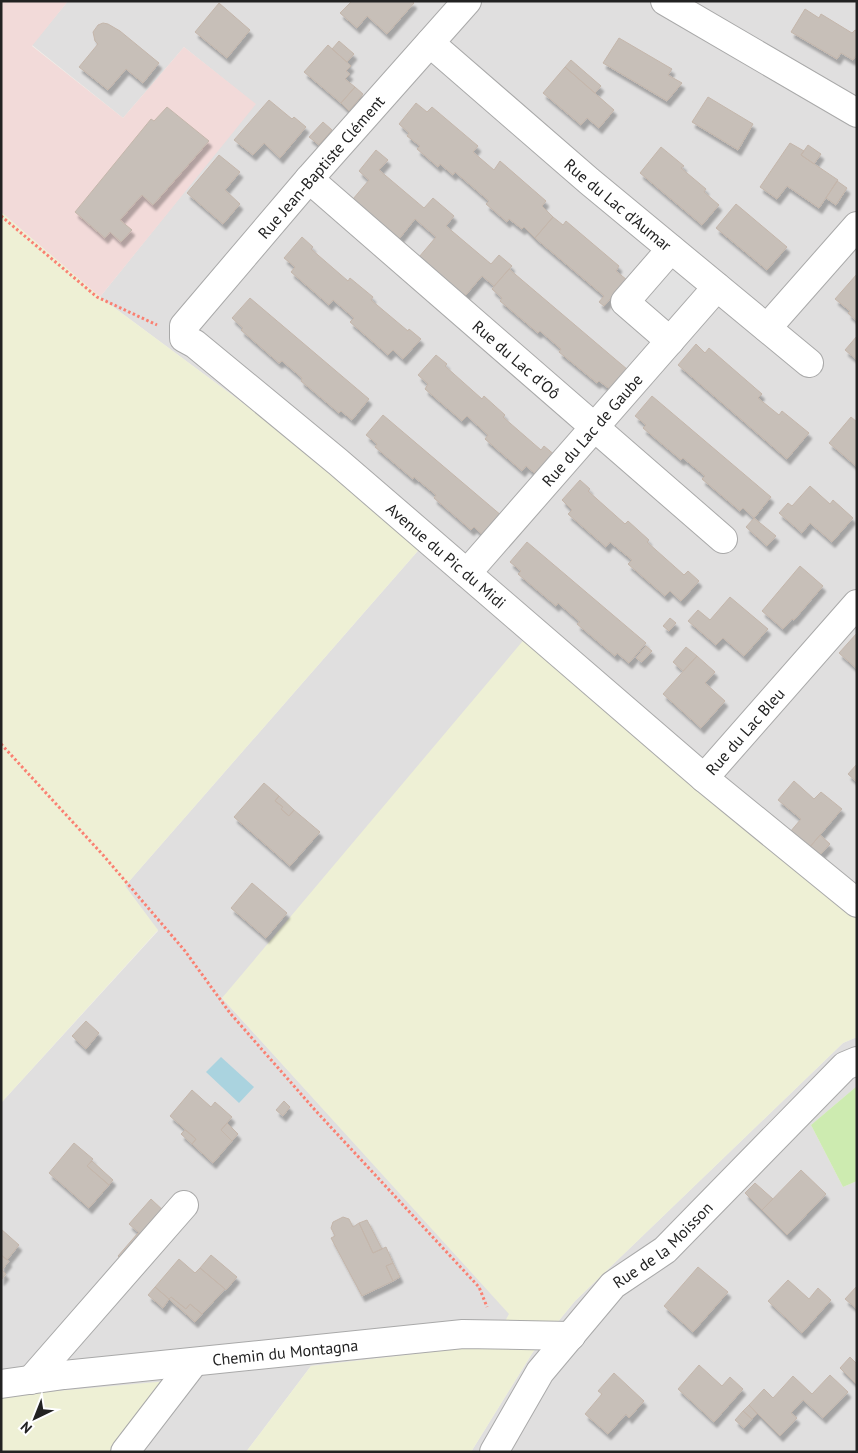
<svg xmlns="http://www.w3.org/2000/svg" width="858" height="1453" viewBox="0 0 858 1453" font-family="'PT Sans',sans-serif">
<defs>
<filter id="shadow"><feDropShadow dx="3" dy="5.5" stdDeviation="1" flood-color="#0004"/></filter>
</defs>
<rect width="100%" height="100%" fill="#f2efe9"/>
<path fill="#e0dfdf" d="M68,1H857V918L588,689L222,998L510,1313L493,1345L311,1366L246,1452H114L1,1396V1103L158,931L125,886L423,545L321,461L100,297L255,104L184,47L123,118L32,45Z
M857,1037V1086L811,1125L843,1187L857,1181V1452H471L533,1352L575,1301L843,1043Z"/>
<path fill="#f2dad9" d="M1,1H68L32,46L123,118L184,47L256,104L100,297L1,212Z"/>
<path fill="#eef0d5" d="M1,212L100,297L321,461L423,545L125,886L158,930L1,1103Z
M527,636L857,918V1037L843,1043L575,1301L533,1352L471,1452H246L311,1366L492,1345L509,1314L222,998Z
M168,1381L114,1452H1V1396Z"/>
<path fill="#cdebb0" d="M857,1086V1181L843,1187L811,1125Z"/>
<path fill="#e2e2e2" d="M674,262L699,285L664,324L639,301Z"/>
<path fill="#aad3df" d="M221,1057L254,1087L239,1103L206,1072Z"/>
<path fill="#c7bfb8" stroke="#c4b6ab" filter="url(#shadow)" d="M352,1H412L414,3L387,34L367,16L357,28L340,13Z
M219,3L250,30L227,58L195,32Z
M805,9L819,18L821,14L852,33L855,30L857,31V54L853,60L841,53L837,59L791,32Z
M103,23L108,24L120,31L159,63L143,83L126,69L108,90L79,67L98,44L95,41L93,32L98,25Z
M619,38L672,69L668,75L682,83L667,101L603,63Z
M339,41L354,54L347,62L332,49Z
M328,45L351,66L346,71L350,74L345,79L355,87L341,103L304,72Z
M571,60L601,86L595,93L565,67Z
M565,67L614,110L599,128L587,118L581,125L543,93Z
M355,87L363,94L349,111L341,103Z
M708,97L753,124L738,150L692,122Z
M269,100L292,119L294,117L306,127L280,158L264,143L253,155L234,140Z
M416,103L427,112L432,107L478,146L473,152L494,170L500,161L546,201L542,206L553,217L535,238L524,227L522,229L509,219L507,222L486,204L489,201L455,172L453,175L440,164L438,167L417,149L420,146L407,136L409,133L399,124Z
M167,107L209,141L153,205L142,195L120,220L132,230L121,242L110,232L105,238L75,212L151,119L154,121Z
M323,122L332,130L319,145L309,137Z
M790,143L804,151L801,155L838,180L819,208L787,186L777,199L760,187Z
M808,145L821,154L814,164L801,155Z
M661,147L684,166L681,168L706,189L704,192L719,205L702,225L640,173Z
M376,150L388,160L379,170L424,208L433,198L454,216L446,226L491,264L499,255L512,266L494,286L482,276L465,296L419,257L436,237L415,219L399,239L353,199L369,180L359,171Z
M219,155L240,172L225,190L240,204L223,224L187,193Z
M837,181L847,188L836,205L826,198Z
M736,204L787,247L767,270L716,228Z
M553,217L563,225L566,221L619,266L616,271L627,280L604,306L599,302L604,296L535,238Z
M302,237L313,247L311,249L348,281L350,278L373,297L371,300L408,331L409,329L421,339L403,359L393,350L388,355L350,322L354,318L333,300L329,305L291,272L295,267L284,258Z
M509,269L628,370L611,390L599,381L597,383L559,352L561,349L540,331L538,333L500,301L502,298L492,289Z
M857,274V321L848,313L850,311L835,299Z
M250,298L369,399L352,420L341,411L339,413L301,381L302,378L282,361L279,363L241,330L243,328L232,318Z
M857,336V360L845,350Z
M696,344L705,353L709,348L762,394L758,398L779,415L782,411L809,433L787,459L678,365Z
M436,355L447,364L445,366L482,399L484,396L505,415L503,417L541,450L544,446L556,456L538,476L526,466L522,471L485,439L488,435L467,416L462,421L425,389L428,384L418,375Z
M652,396L771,497L754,518L743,508L740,511L702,479L705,476L683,458L681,460L643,428L646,425L635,416Z
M383,415L502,516L485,537L474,527L471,530L434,498L436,495L414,477L413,479L375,447L377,444L366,435Z
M851,417L857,422V467L829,443Z
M580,480L590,489L588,491L625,524L628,521L649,540L647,542L684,575L688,571L699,581L681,601L670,591L665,596L628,564L632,560L610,542L606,547L568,514L572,510L562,500Z
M810,486L830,504L833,500L853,518L832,542L810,523L802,533L779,513L788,503L792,506Z
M754,518L776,536L767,546L746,527Z
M527,542L646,643L629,663L617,653L615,656L577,624L580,622L558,603L556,606L518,574L521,571L510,562Z
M800,566L823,586L794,620L792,619L783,629L762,611Z
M730,597L768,629L744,656L723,638L716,645L688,621L698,610L710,620Z
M670,618L676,623L669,631L663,626Z
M857,633V669L839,653Z
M646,646L652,651L642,662L636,658Z
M686,647L697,656L683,671L673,662Z
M697,656L715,672L705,683L725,701L701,728L663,694Z
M857,764V782L848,774Z
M794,781L814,799L821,792L842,809L809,848L790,832L801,819L778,800Z
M264,783L279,796L275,801L283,807L281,809L289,816L294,810L320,832L290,866L234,817Z
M279,796L294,810L289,816L281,809L283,807L275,801Z
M820,835L830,844L819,856L809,848Z
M252,883L287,913L266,938L231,908Z
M86,1021L99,1033L86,1049L72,1036Z
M192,1090L211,1107L215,1102L232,1117L221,1130L232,1141L213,1163L192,1144L196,1139L170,1116Z
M284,1101L290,1107L283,1116L276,1110Z
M227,1123L238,1134L232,1141L221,1130Z
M185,1130L196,1139L192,1144L181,1134Z
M74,1143L93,1159L87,1166L109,1185L89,1208L49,1173Z
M92,1161L113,1180L109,1185L87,1166Z
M801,1170L826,1194L787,1235L762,1210Z
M755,1183L773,1199L762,1210L745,1193Z
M151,1199L167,1214L145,1238L129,1224Z
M343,1217L349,1219L353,1227L359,1223L373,1253L386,1247L393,1263L386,1266L393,1281L362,1296L331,1238L335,1236L331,1228L333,1222Z
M367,1220L382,1249L373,1253L359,1223Z
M1,1229L19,1245L7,1260L1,1255Z
M138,1233L145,1238L124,1262L118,1256Z
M1,1255L9,1261L2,1270L6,1274L1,1280Z
M211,1255L237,1277L226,1290L200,1268Z
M179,1259L195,1273L200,1268L225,1289L202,1314L190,1304L186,1309L171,1297L169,1299L155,1287Z
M393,1263L400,1277L393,1281L386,1266Z
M698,1267L728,1292L693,1332L664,1306Z
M788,1280L809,1299L818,1288L831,1300L802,1333L768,1301Z
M857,1286V1309L845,1299Z
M155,1287L169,1299L163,1308L148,1295Z
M171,1297L186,1309L190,1304L202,1314L195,1322L169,1299Z
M850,1357L857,1364V1385L840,1368Z
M699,1365L722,1386L730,1377L743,1389L714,1422L678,1389Z
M614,1373L644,1401L629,1418L626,1414L608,1434L585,1414L602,1394L598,1391Z
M830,1375L848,1392L823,1418L803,1400L791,1413L797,1418L780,1436L749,1405L764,1389L773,1398L793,1376L812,1394Z
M749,1405L757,1414L752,1419L743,1411Z
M743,1411L752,1419L744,1428L735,1420Z"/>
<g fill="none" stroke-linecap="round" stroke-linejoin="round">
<g stroke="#a9a9a9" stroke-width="30">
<g id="minor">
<path id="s1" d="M467,1L309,179L184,326V338L195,344L338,462L704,778L857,903"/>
<path d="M665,1L857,113"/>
<path id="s2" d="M430,43L589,181L809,363"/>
<path id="s3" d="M309,179L723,539"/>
<path d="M767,328L857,226"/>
<path d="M670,341L625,302L671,249"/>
<path id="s4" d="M467,573L717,287"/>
<path id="s5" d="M704,778L857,604"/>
<path d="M31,1380L184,1205"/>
<path id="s6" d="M1,1384L64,1375L463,1334L571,1336"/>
<path d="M125,1452L194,1362"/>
<path id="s7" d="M494,1452L540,1372L613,1285L665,1250L845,1066L857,1061"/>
</g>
</g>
<path stroke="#fa8072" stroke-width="3" stroke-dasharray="2.5 2.5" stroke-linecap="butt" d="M1,216L97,297L157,325
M1,744L103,855L185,951L230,1013L315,1110L479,1287L487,1307"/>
<use href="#minor" stroke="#fff" stroke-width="28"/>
</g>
<g text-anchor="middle" stroke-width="4" stroke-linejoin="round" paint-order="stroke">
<g font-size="16" fill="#222" stroke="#fff">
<text transform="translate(321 167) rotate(-49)" y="6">Rue Jean-Baptiste Clément</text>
<text dy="6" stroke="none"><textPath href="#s2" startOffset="248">Rue du Lac d'Aumar</textPath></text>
<text dy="6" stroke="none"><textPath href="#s3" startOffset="275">Rue du Lac d'Oô</textPath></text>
<text dy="6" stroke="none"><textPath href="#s4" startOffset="190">Rue du Lac de Gaube</textPath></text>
<text dy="6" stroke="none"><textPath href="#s1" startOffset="784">Avenue du Pic du Midi</textPath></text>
<text dy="6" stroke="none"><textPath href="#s5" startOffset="62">Rue du Lac Bleu</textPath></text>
<text dy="6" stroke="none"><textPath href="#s7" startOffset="270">Rue de la Moisson</textPath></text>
<text dy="6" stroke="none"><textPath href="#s6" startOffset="286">Chemin du Montagna</textPath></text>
</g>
</g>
<rect width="858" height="1453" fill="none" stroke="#222222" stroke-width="5"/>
<g transform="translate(35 1418) rotate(223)" stroke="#ffffff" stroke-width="4" paint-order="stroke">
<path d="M0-4L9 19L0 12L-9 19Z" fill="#222222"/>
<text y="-8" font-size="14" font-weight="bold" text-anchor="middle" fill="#222222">N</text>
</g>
</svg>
